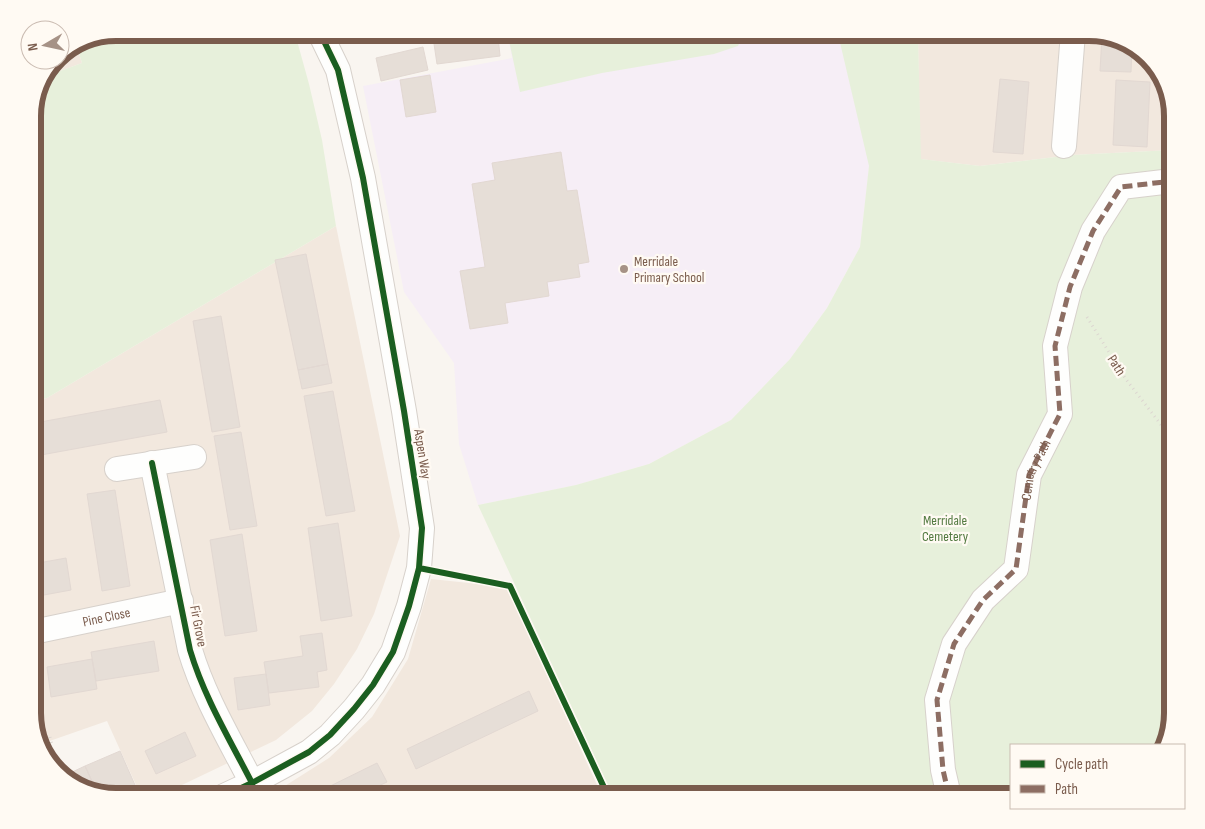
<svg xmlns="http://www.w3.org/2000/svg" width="1205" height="829" viewBox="0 0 1205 829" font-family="'Sofia Sans Condensed',sans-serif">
<rect width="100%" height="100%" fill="#f9f5f0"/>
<path fill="#f2e8de" d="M1089,33L1136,47L1161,74L1172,116V150L1072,155L980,166L920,159L918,34Z
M76,44L82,63L49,75L56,60H60V55Z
M336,226L400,536L374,614L357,649L334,684L312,711L276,740L159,796H141L107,721L41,744L33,718V401L47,398Z
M431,579L507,587L602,796H269L329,758L372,717L408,659Z"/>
<path fill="#f6eef6" d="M918,34L869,166L860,247L827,308L790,359L731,420L649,464L576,485L478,505L459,444L454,363L404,292L363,86L512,58L508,36Z"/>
<path fill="#e7f0db" d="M838,34H918L921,159L980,166L1072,155L1172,150V713L1163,745H1011V796H613L478,505L576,485L649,464L731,420L790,359L827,308L860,247L869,166Z
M743,35L738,46L714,54L602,73L520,92L508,36Z
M296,37L309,84L322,140L336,226L47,398L33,401V111L49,75L82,63L76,44L84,39Z"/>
<path fill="#e6ded7" stroke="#e2d8d2" d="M964,33V38L923,36V34Z
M991,33H1037V41L990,38Z
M498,36L500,56L437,64L433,37Z
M1102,36L1132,46L1131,72L1100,71Z
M423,47L428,70L381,81L376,58Z
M430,75L436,112L406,117L400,80Z
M1000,79L1029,82L1023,154L993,152Z
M1116,80L1150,82L1147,147L1113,145Z
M561,152L567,191L577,190L589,262L578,264L580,277L547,282L549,296L505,303L508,323L470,329L460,271L485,267L472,184L495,180L492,163Z
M306,254L328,364L298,370L275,260Z
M221,316L240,427L212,432L193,321Z
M328,364L332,383L302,389L298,370Z
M333,391L355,511L326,516L304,396Z
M160,400L167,432L41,455L35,423Z
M241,432L257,526L230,530L214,436Z
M33,438L37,464L33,465Z
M115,490L130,586L102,591L87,494Z
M338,523L352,616L321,621L308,528Z
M242,534L257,631L225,636L210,540Z
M66,558L71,590L33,597V564Z
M322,633L327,670L317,672L319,687L269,693L264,662L303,656L300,636Z
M154,641L159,671L96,681L91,652Z
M92,659L97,689L51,697L47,667Z
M266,674L270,705L238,710L234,678Z
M529,691L538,711L416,769L407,749Z
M185,732L196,756L156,774L145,751Z
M120,751L135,785L112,795L96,790L85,766Z
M377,763L387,782L357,796H310Z
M85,766L96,790L72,783L68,774Z"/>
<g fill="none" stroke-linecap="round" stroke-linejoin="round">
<g stroke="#d7d1cb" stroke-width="26">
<g id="minor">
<path d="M1064,146L1073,33"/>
<path d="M152,463L190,650C204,697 230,740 252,783"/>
<path d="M117,469L194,457"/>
<path id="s1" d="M33,632L181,601"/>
<path d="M224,796L252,783L309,752L330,735L354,709L373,685L393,652L409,606L419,568L422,528L404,411L363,178L338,70L322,37"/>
<path id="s2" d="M949,796L943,770L937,700L954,644L983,600L1016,569L1029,475L1060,414L1055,346L1070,287L1093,231L1121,187L1172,181"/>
</g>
</g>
<path stroke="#dcd5d0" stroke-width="3" stroke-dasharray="1 4" stroke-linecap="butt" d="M1087,317L1125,378L1172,439
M50,737L52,745"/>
<use href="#minor" stroke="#fefefd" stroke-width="24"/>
<path stroke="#8d6e63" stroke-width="5" stroke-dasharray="10 5" stroke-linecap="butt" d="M949,796L943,770L937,700L954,644L983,600L1016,569L1029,475L1060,414L1055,346L1070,287L1093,231L1121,187L1172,181"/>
<g stroke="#fffaf3" stroke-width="9">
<path id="cycleway" d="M152,463L190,650C204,697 230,740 252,783
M419,568L510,586L608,796
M224,796L252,783L309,752L330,735L354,709L373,685L393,652L409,606L419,568L422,528L404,411L363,178L338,70L322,37"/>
</g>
<use href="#cycleway" stroke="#1b5e20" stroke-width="6"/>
</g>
<circle fill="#a69286" stroke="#fffaf3" stroke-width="2" cx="624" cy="269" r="5"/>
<g text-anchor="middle" stroke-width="4.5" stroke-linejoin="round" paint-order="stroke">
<g font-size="14" fill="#7a5c4d" stroke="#fffaf3" text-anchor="start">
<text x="634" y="266">Merridale<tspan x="634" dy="16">Primary School</tspan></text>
</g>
<g font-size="14" fill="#7a5c4d" stroke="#fffaf3">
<text transform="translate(1117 365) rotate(57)" y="5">Path</text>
<text transform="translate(423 454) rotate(81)" y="5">Aspen Way</text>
<text dy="5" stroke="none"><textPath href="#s2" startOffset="355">Cemetry Path</textPath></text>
<text dy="5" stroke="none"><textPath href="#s1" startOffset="75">Pine Close</textPath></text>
<text transform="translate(199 626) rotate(79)" y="5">Fir Grove</text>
</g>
<g font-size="14" fill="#537a41" stroke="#fffaf3">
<text x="945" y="525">Merridale<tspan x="945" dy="16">Cemetery</tspan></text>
</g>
</g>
<path d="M0 0H1205V829H0ZM116 41H1089A75 75 0 0 1 1164 116V713A75 75 0 0 1 1089 788H116A75 75 0 0 1 41 713V116A75 75 0 0 1 116 41Z" fill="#fffaf3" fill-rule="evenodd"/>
<path fill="none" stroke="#7a5c4d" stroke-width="6" d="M116 41H1089A75 75 0 0 1 1164 116V713A75 75 0 0 1 1089 788H116A75 75 0 0 1 41 713V116A75 75 0 0 1 116 41Z"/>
<rect x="1010" y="744" width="175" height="65" fill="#fffaf3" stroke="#cabbb1"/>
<rect x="1020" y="760" width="25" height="8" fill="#1b5e20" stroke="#cabbb1"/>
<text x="1055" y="769" font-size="15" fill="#7a5c4d">Cycle path</text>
<rect x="1020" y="785" width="25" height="8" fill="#8d6e63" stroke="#cabbb1"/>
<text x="1055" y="794" font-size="15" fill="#7a5c4d">Path</text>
<g transform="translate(45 45) rotate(261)"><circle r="24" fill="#fffaf3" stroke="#cabbb1"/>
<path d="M0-4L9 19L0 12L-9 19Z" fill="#a69286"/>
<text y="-8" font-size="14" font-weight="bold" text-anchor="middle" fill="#7a5c4d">N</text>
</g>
</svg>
